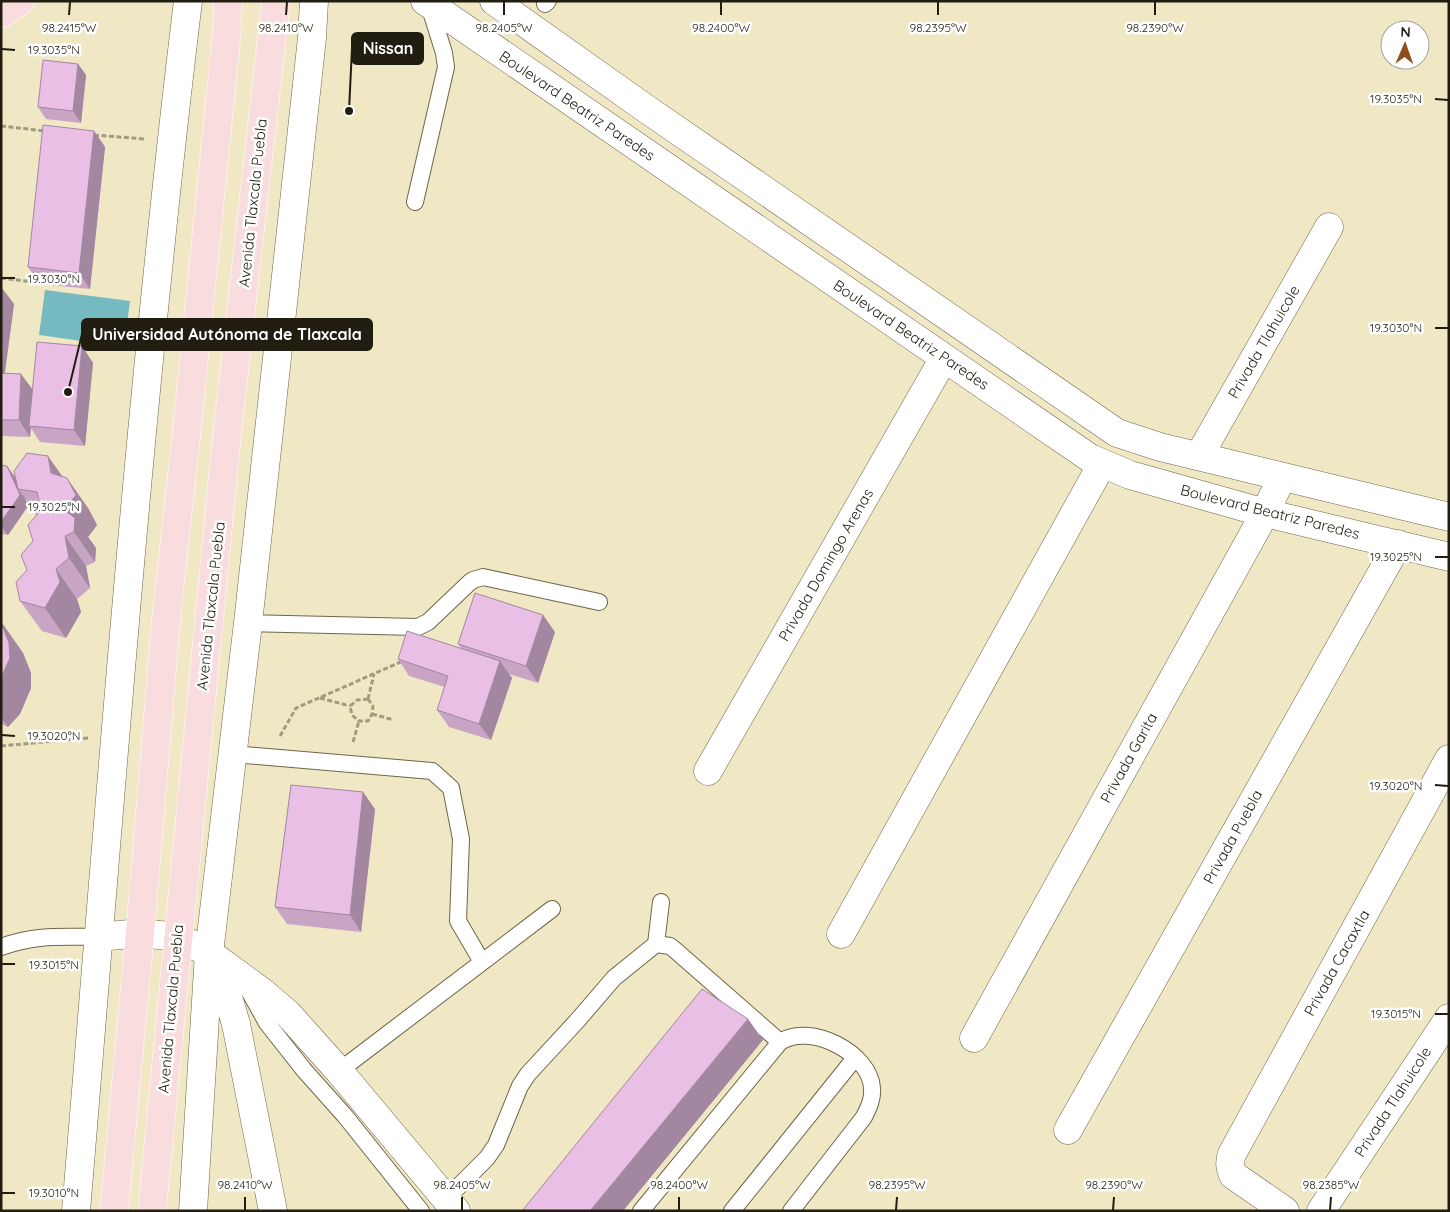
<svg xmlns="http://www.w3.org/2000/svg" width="1450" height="1212" viewBox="0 0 1450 1212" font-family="Quicksand,sans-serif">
<rect width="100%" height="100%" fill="#f0e7c4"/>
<path fill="#75b9c1" d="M45,290L130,301L124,347L39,335Z"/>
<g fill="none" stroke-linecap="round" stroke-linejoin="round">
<g stroke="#6e6648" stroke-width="18">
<path id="lane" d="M545,4L548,1
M415,202L446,67L444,53L429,5
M248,623L418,627L428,622L469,583L473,580L483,577L599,602
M233,754L432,771L451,788L461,839L458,921L482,962
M1,947C36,934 63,937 99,937
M248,989L267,1023L304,1070L345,1116L421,1211
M780,1042C810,1022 870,1053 872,1088C873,1099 869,1107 864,1117L791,1211
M339,1071L552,909
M446,1199L487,1158L496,1145L520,1086L528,1074L577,1021L614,978L656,944L661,902
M641,1211L780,1042L675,950L670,946L656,944
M732,1211L855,1058"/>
</g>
<g stroke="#6e6648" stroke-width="29">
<path id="street" d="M425,1L1090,458L1130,475L1265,513L1449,557
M494,1L645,108L1117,433L1160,447L1449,517
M1199,456L1329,227
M708,771L944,358
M841,934L1102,464
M99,937L140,933L178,937L209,953L261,991L288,1014L339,1071L456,1211
M974,1038L1265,513L1282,477
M1068,1130L1398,544
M1285,1211L1233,1175C1230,1167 1229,1162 1232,1154L1449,759
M1321,1211L1449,1018"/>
</g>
<g stroke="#6e6648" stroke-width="29">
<path id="secondary" d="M212,959L228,997L236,1024L273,1211
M76,1211C110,807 139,403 188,1
M193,1211L209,953L248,623L312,38L314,1"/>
</g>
<g stroke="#fff" stroke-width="29">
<path id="primary" d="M1,14L20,1
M114,1211L140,933L166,620L186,438L227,31L228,1
M152,1211L227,434L276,1"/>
</g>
<path stroke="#a29b81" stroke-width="3" stroke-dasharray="5 2.5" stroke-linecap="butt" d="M1,126L45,131
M94,135L145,139
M1,278L33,282L34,272
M320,698L350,706
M368,699L373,706L372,714L368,721H359L352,715L350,706L357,700Z
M368,699L374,674
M372,714L394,720
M280,736L296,708L403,661
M353,742L359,721
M1,746L88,738"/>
<use href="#lane" stroke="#fff" stroke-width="16"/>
<use href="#street" stroke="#fff" stroke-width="28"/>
<use href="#secondary" stroke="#fff" stroke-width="28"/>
<use href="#primary" stroke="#f9ddde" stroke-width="28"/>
</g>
<path fill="#c8a4c5" d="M78,64L86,75L81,123L46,119L38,107Z
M94,131L105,147L90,289L40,284L28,267Z
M1,288L14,304L5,373L32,390L82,346L93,363L85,446L40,442L31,428L30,437L1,436Z
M1,465L16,478L62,476L88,508L97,525L88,537L96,548L95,562L86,566L90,588L77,599L81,612L66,638L42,631L20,601L33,541L36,515L25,498L28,506L8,535L1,534Z
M1,622L23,653L31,673V688L20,714L8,727L1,724Z
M555,632L538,683L509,674L512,678L491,740L449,727L437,710L445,687L409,676L398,659L461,648L458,644Z
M375,809L361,932L287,924L275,907Z"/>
<path fill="#a386a0" d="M78,64L86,75L81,123L73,111Z
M94,131L105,147L90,289L79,273Z
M2,288L14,304L4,378L1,374V296Z
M82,346L93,363L85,446L74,430Z
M21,374L33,390L29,426L31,428L30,437L19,420Z
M48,456L69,486L67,478L88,508L97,525L88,537L96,548L95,562L74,532L64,510L51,473Z
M7,466L15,477L18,489L25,498L28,506L8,535L1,526Z
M65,536L86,566L90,588L69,558Z
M56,569L77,599L81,612L66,638L45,608Z
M543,615L555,632L538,683L526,666Z
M2,623L23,653L31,673V688L20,714L8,727L1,717Z
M500,661L512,678L491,740L479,724Z
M363,792L375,809L361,932L350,915Z
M748,1019L763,1040L623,1211H590Z"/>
<path fill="#e9bfe5" stroke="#a386a0" d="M43,60L78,64L73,111L38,107Z
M43,125L94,131L79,273L28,267Z
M37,342L82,346L74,430L29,426Z
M1,373L21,374L19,420H1Z
M27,453L48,456L51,473L67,478L76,495L64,510L75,518L74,532L65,536L69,558L56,569L60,582L45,608L20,601L16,582L27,570L21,555L33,541L28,525L41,510L37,492L18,489L14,471Z
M1,465L7,466L20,495L1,522Z
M475,593L543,615L526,666L458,644Z
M1,622L9,643L10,658L1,678Z
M407,631L500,661L479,724L437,710L448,676L398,659Z
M291,785L363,792L350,915L275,907Z
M702,989L748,1019L590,1211H522Z"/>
<path fill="none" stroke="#211e11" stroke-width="2" d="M69,15L70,2M286,15L287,2M504,15V2M721,15V2M938,15V2M1155,15V2M2,49L15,50M1435,99L1448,100M2,278H15M1435,328H1448M2,507H15M1435,557H1448M2,735L15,736M1435,785L1448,786M2,964H15M1435,1014H1448M2,1193H15M245,1210V1197M462,1210V1197M679,1210V1197M896,1210L897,1197M1113,1210L1114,1197M1330,1210L1331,1197"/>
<g text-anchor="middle" stroke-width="5" stroke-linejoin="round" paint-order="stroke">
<g font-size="15" fill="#211e11" stroke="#fff">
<text transform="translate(577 106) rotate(34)" y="5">Boulevard Beatriz Paredes</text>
<text transform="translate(253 203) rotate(-84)" y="5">Avenida Tlaxcala Puebla</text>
<text transform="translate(911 335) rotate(34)" y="5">Boulevard Beatriz Paredes</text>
<text transform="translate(1264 342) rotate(-60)" y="5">Privada Tlahuicole</text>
<text transform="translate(1270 512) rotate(14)" y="5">Boulevard Beatriz Paredes</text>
<text transform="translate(826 565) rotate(-60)" y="5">Privada Domingo Arenas</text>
<text transform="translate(211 606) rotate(-84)" y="5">Avenida Tlaxcala Puebla</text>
<text transform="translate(1129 758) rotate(-61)" y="5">Privada Garita</text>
<text transform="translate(1233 837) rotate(-61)" y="5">Privada Puebla</text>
<text transform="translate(1337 963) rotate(-61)" y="5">Privada Cacaxtla</text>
<text transform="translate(171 1009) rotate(-85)" y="5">Avenida Tlaxcala Puebla</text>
<text transform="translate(1393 1102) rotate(-57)" y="5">Privada Tlahuicole</text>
</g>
</g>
<g font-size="12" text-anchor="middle" fill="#211e11" stroke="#fff" stroke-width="5" stroke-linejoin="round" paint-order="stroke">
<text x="69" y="32">98.2415°W</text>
<text x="286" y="32">98.2410°W</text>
<text x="504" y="32">98.2405°W</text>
<text x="721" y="32">98.2400°W</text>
<text x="938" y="32">98.2395°W</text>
<text x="1155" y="32">98.2390°W</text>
<text x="54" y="54">19.3035°N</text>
<text x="1396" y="103">19.3035°N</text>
<text x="54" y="283">19.3030°N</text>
<text x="1396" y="332">19.3030°N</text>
<text x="54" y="511">19.3025°N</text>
<text x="1396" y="561">19.3025°N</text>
<text x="54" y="740">19.3020°N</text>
<text x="1396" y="790">19.3020°N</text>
<text x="54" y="969">19.3015°N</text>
<text x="1396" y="1018">19.3015°N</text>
<text x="245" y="1189">98.2410°W</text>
<text x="462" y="1189">98.2405°W</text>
<text x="679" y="1189">98.2400°W</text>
<text x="897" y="1189">98.2395°W</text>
<text x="1114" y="1189">98.2390°W</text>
<text x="1331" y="1189">98.2385°W</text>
<text x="54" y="1197">19.3010°N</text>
</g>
<path fill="none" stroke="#211e11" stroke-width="2" d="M349 111L352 48M68 392L82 334"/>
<g fill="#211e11" stroke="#fff" stroke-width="2">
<circle cx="349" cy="111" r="5"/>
<circle cx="68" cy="392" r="5"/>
</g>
<g fill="#211e11" stroke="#211e11" stroke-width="2">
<rect x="352" y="33" width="71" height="31" rx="5"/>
<rect x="82" y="319" width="290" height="31" rx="5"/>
</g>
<g font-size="16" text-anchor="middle" font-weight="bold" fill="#fff">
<text x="388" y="54">Nissan</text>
<text x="227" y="340">Universidad Autónoma de Tlaxcala</text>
</g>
<rect width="1450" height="1212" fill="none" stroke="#211e11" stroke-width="5"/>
<g transform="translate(1405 45) rotate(2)"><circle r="24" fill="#ffffff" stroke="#a6a5a0"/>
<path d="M0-4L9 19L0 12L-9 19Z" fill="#8f4d1b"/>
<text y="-8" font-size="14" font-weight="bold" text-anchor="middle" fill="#211e11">N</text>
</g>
</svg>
